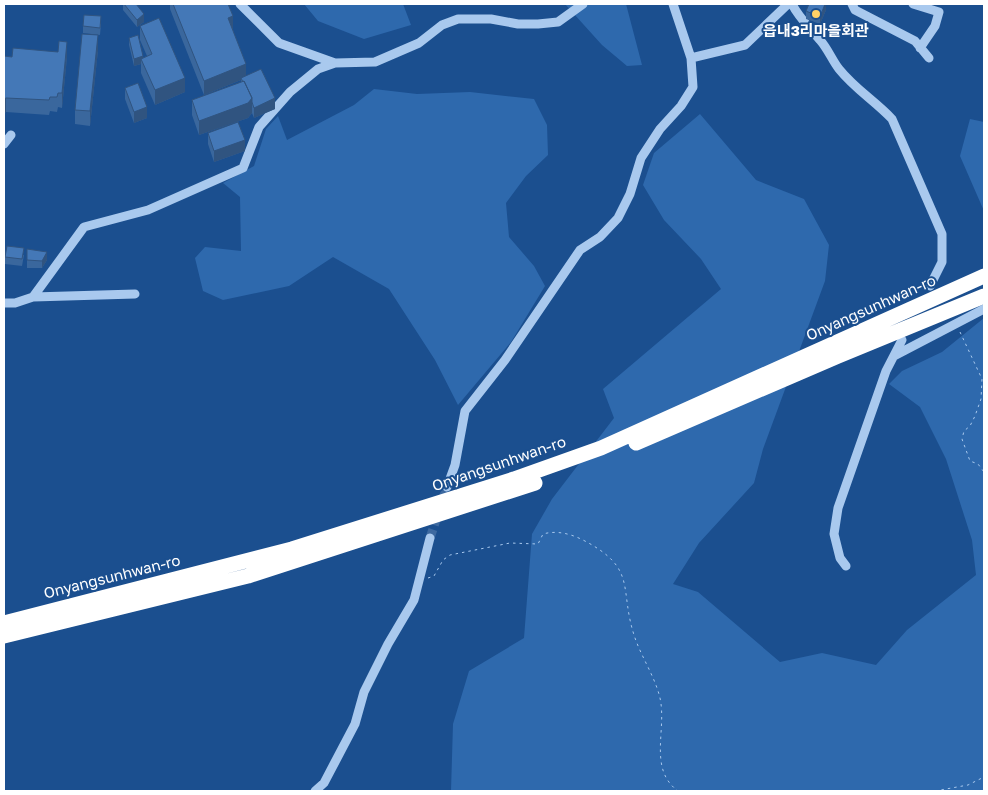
<svg xmlns="http://www.w3.org/2000/svg" width="988" height="795" viewBox="0 0 988 795" font-family="'Golos Text','Noto Sans KR',sans-serif">
<rect width="100%" height="100%" fill="#1b4f8f"/>
<path fill="#2e69ad" d="M304,4H403L411,25L364,39L318,21Z
M565,4H626L642,65L627,66L602,45Z
M374,89L417,94L470,92L534,99L547,125L548,155L526,176L506,203L509,237L534,266L545,286L511,342L458,405L435,360L389,289L333,257L289,286L223,300L203,291L195,258L205,247L241,251L240,197L223,183L254,166L266,129L278,116L287,140L354,105Z
M700,114L756,180L804,199L829,245L825,281L763,449L754,483L699,543L673,584L698,592L780,662L822,653L876,665L907,630L976,575L972,540L946,459L920,407L889,384L902,371L942,352L984,318V791H451L453,724L469,671L524,638L532,534L552,499L614,418L603,389L721,289L701,259L664,220L643,185L654,153Z
M970,119L984,122V211L960,156Z"/>
<g fill="none" stroke-linecap="round" stroke-linejoin="round">
<path stroke="#3d69a0" stroke-width="9" stroke-dasharray="9 4.5" stroke-linecap="butt" d="M430,538L447,487"/>
<path stroke="#a9c9ee" stroke-width="1" stroke-dasharray="2.5 4" stroke-linecap="butt" d="M960,332L982,379L981,399L975,416L970,426L964,431L962,439L970,461L978,464L984,472
M428,578L434,576L443,560L450,555L510,543L538,544L543,534C557,530 571,534 583,540C639,569 618,588 635,638C642,658 655,677 660,698C667,730 648,769 678,791
M935,791L968,785L984,777"/>
<path stroke="#a9c9ee" stroke-width="9" d="M240,4L279,43L335,63
M792,4C799,18 810,28 820,40C828,49 832,60 839,69C855,89 875,101 892,119L942,234V262L930,286
M852,4L855,10L915,41L929,58
M913,4L939,12L935,26L920,48
M691,58L745,45L788,4
M4,144L11,135
M33,297L135,294
M4,303H15L33,297L84,227L148,210L243,168L259,127L290,92L318,69L335,63L375,62L419,43L442,25L458,19H491L518,24H538L558,22L583,4
M894,356L984,309
M447,487L455,465L465,411L505,360L580,250L600,237L618,218L630,194L641,158L660,129L681,106L693,87L691,58L673,4
M846,566L840,558L834,534L838,508L886,371L902,340
M315,791L324,783L355,724L364,692L388,644L414,600L430,538"/>
<path stroke="#fff" stroke-width="15" d="M636,443L838,356L984,296
M4,623L292,549L514,479L601,448L984,276
M4,636L248,576L535,483"/>
</g>
<path fill="#3a679d" d="M123,4H136L144,22L137,27L123,10Z
M170,4H228L233,30L246,76L275,109L254,118L252,113L248,118L199,135L192,115V100L241,83V80L204,95L170,9Z
M826,10L820,24L806,19V11Z
M101,24L100,35L83,33V26Z
M140,26L185,92L155,105L141,73V64L134,66L129,45V38L143,58L147,56L140,40Z
M98,50L90,126L75,124V110Z
M4,56L12,57H67L62,108L58,107L57,112L50,111L49,115L6,112L4,113Z
M125,88L147,118L134,123L125,99Z
M208,133L245,151L214,162L208,144Z
M27,249L47,260L42,268H27Z
M24,255L22,266L5,264V257Z"/>
<path fill="#305480" d="M826,4V10L820,24V17Z
M144,14V22L137,27V20Z
M233,16V31L228,18Z
M98,35V50L90,126V111Z
M67,42V57L62,108V93Z
M143,56V63L141,59V64L134,66V59Z
M246,64V78H241V80L204,95V81Z
M185,78V92L155,105V90Z
M6,98V112L4,113V99Z
M252,98V113L248,118L199,135V121Z
M275,98V109L254,118V108Z
M147,107V118L134,123V112Z
M245,140V151L214,162V151Z
M47,252V260L42,268V261Z"/>
<path fill="#4478b7" stroke="#305480" d="M124,4H136L144,14L137,20Z
M173,4H228L233,16L228,18L246,64L204,81Z
M809,4H825L820,17L806,11Z
M84,15L101,16L100,28L83,26Z
M159,18L185,78L155,90L141,59L152,54L140,26Z
M82,34L98,35L90,111L75,110Z
M138,35L143,56L134,59L129,38Z
M59,41L67,42L62,93H58L57,97H50L49,100L6,98L4,99V56L12,57L13,48L58,52Z
M261,69L275,98L254,108L252,102V98L244,81L243,82L241,78Z
M244,81L252,98L248,103L199,121L192,100Z
M138,83L147,107L134,112L125,88Z
M238,122L245,140L214,151L208,133Z
M7,246L24,248L22,259L5,257Z
M27,249L47,252L42,261L27,260Z"/>
<circle fill="#ffd166" stroke="#1b4f8f" stroke-width="2" cx="816" cy="14" r="5"/>
<g text-anchor="middle" stroke-width="4" stroke-linejoin="round" paint-order="stroke">
<g font-size="15" font-weight="bold" fill="#fff" stroke="#1b4f8f">
<text x="816" y="36">읍내3리마을회관</text>
</g>
<g font-size="15" fill="#fff" stroke="#1b4f8f">
<text transform="translate(871 308) rotate(-24)" y="5">Onyangsunhwan-ro</text>
<text transform="translate(499 464) rotate(-19)" y="5">Onyangsunhwan-ro</text>
<text transform="translate(112 577) rotate(-14)" y="5">Onyangsunhwan-ro</text>
</g>
</g>
<rect width="988" height="795" fill="none" stroke="#ffffff" stroke-width="10"/>
</svg>
